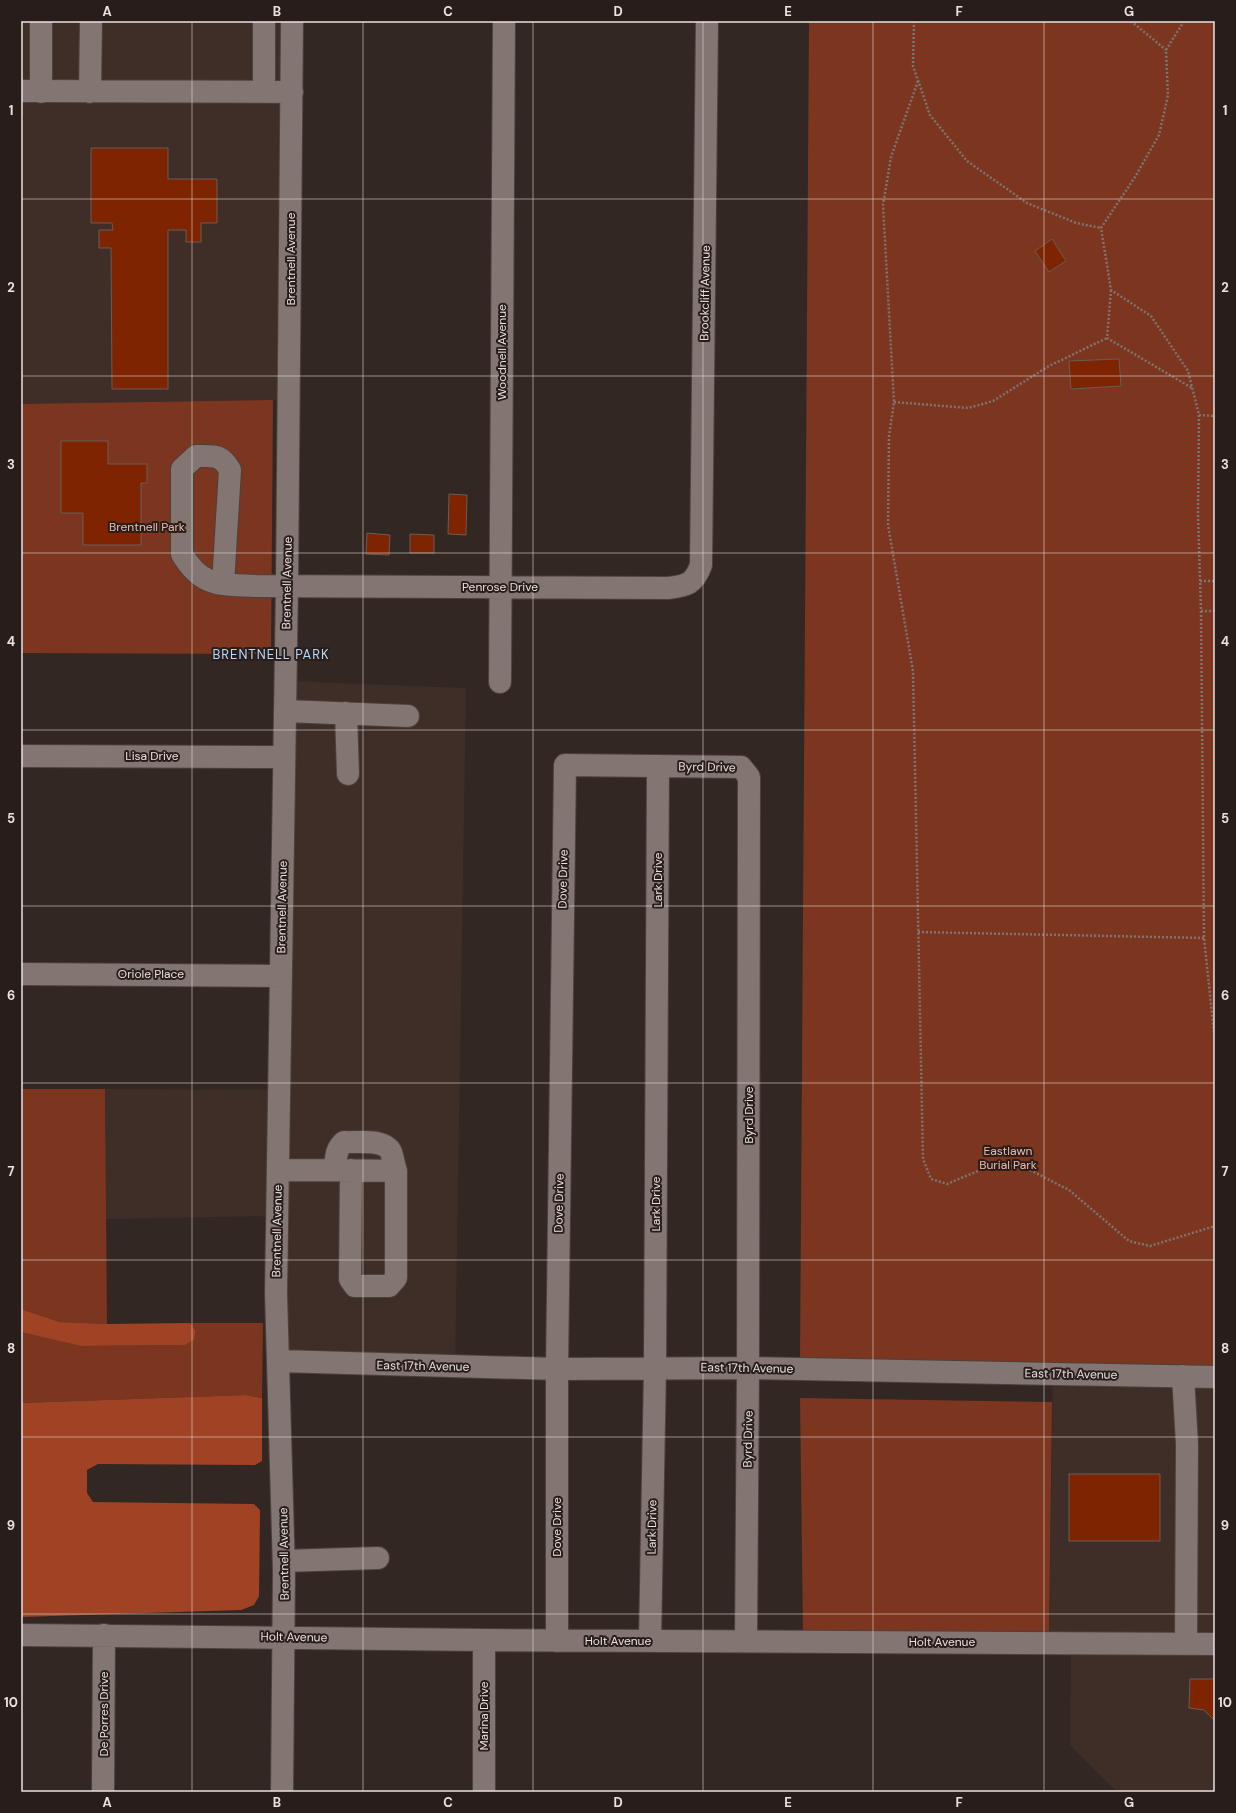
<svg xmlns="http://www.w3.org/2000/svg" width="1236" height="1813" viewBox="0 0 1236 1813" font-family="'DM Sans',sans-serif">
<rect width="100%" height="100%" fill="#322723"/>
<path fill="#3f2d27" d="M21,21H292L288,400L21,404V124L25,119L21,114Z
M285,681L466,688L455,1374L283,1366L276,1216L106,1219L105,1089L278,1090Z
M1053,1366L1215,1370V1792H1117L1070,1745L1071,1644H1049Z"/>
<path fill="#7c361f" d="M809,21H1215V1370L800,1361Z
M273,400L271,654L21,653V404Z
M21,1089H105L107,1324L60,1322L21,1309Z
M190,1323H263L262,1398L246,1395L21,1403V1332L80,1346L185,1345L194,1340L196,1331Z
M800,1398L1052,1402L1049,1634L803,1633Z"/>
<path fill="#9f4324" d="M21,1309L60,1322L107,1324L190,1323L196,1331L194,1340L185,1345L80,1346L21,1332Z
M246,1395L262,1398V1461L255,1465L98,1464L87,1470V1493L93,1502L254,1504L260,1510L259,1596L254,1605L241,1610L21,1617V1403Z"/>
<path fill="#7e2400" stroke="#695c58" d="M91,148H168V179H217V223H201V242H186V230H168V389H112L111,248H99V230H113L112,223H91Z
M1052,239L1066,261L1049,272L1035,251Z
M1119,359L1121,386L1071,389L1069,361Z
M61,441H108V464H147V483H141V545H83V513H61Z
M449,494L467,495L466,535L448,534Z
M367,533L390,535L389,555L366,554Z
M410,534L434,535V553H410Z
M1069,1474H1160V1541H1069Z
M1190,1679H1215V1721L1204,1710L1189,1708Z"/>
<g fill="none" stroke-linecap="round" stroke-linejoin="round">
<g stroke="#4b423f" stroke-width="24">
<path id="minor" d="M21,91L292,92
M41,92V21
M90,92L91,21
M264,92V21
M223,584L230,470C221,454 214,456 196,456L182,469V554C202,588 221,584 256,586L668,588C687,586 694,584 701,565L707,21
M500,682L504,21
M285,711L408,716
M346,713L348,774
M21,756L284,757
M21,974L281,976
M278,1170C317,1170 356,1170 396,1171V1278L389,1286H355L350,1279L351,1170
M335,1170C336,1159 335,1150 344,1142C357,1143 384,1138 391,1152C393,1158 394,1165 396,1171
M279,1361L557,1369L748,1368L1215,1377
M1183,1376L1187,1444L1186,1644
M284,1561L378,1558
M21,1635L484,1640L1215,1644
M557,1641V1369L565,765L741,767L749,777L748,1368L746,1641
M650,1641L655,1367L658,766
M103,1792L104,1635
M282,1792L284,1571L276,1293L287,585L292,21
M484,1792V1640"/>
</g>
<path stroke="#7e7471" stroke-width="2.5" stroke-dasharray="2 2" stroke-linecap="butt" d="M914,21L913,66L930,115L967,161L1027,203L1076,223L1101,228
M1131,21L1166,50
M1184,21L1166,50L1168,95L1159,135L1135,177L1101,228L1111,290L1151,316L1188,371L1199,415L1198,514L1201,611H1215
M918,81L891,157L883,205L894,402L889,436L888,525L913,671L923,1159L931,1179L947,1184L990,1166H1022L1069,1190L1129,1241L1150,1246L1215,1226
M1111,290L1107,338L1192,388
M894,402L968,408L993,401L1049,366L1107,338
M1199,415L1215,416
M1200,581H1215
M1201,611L1204,938L1215,1042
M918,932L1204,938"/>
<use href="#minor" stroke="#837571" stroke-width="22"/>
</g>
<path fill="none" stroke="#e9e2df" stroke-width="1" stroke-opacity="0.55" d="M192,21V1792M363,21V1792M533,21V1792M703,21V1792M873,21V1792M1044,21V1792M21,199H1215M21,376H1215M21,553H1215M21,730H1215M21,906H1215M21,1083H1215M21,1260H1215M21,1437H1215M21,1614H1215"/>
<g text-anchor="middle" stroke-width="4" stroke-linejoin="round" paint-order="stroke">
<g font-size="12" fill="#e9e2df" stroke="#281d1a">
<text transform="translate(291 259) rotate(-90)" y="4">Brentnell Avenue</text>
<text transform="translate(705 293) rotate(-89)" y="4">Brookcliff Avenue</text>
<text transform="translate(502 352) rotate(-90)" y="4">Woodnell Avenue</text>
<text transform="translate(287 583) rotate(-89)" y="4">Brentnell Avenue</text>
<text x="500" y="591">Penrose Drive</text>
<text x="152" y="760">Lisa Drive</text>
<text transform="translate(707 767) rotate(1)" y="4">Byrd Drive</text>
<text transform="translate(563 879) rotate(-89)" y="4">Dove Drive</text>
<text transform="translate(658 880) rotate(-90)" y="4">Lark Drive</text>
<text transform="translate(282 907) rotate(-89)" y="4">Brentnell Avenue</text>
<text x="151" y="978">Oriole Place</text>
<text transform="translate(749 1115) rotate(-90)" y="4">Byrd Drive</text>
<text transform="translate(559 1203) rotate(-89)" y="4">Dove Drive</text>
<text transform="translate(656 1204) rotate(-90)" y="4">Lark Drive</text>
<text transform="translate(277 1231) rotate(-89)" y="4">Brentnell Avenue</text>
<text transform="translate(423 1366) rotate(1)" y="4">East 17th Avenue</text>
<text transform="translate(747 1368) rotate(1)" y="4">East 17th Avenue</text>
<text transform="translate(1071 1374) rotate(1)" y="4">East 17th Avenue</text>
<text transform="translate(748 1439) rotate(-89)" y="4">Byrd Drive</text>
<text transform="translate(557 1527) rotate(-90)" y="4">Dove Drive</text>
<text transform="translate(652 1527) rotate(-89)" y="4">Lark Drive</text>
<text transform="translate(284 1554) rotate(-91)" y="4">Brentnell Avenue</text>
<text transform="translate(294 1637) rotate(1)" y="4">Holt Avenue</text>
<text x="618" y="1645">Holt Avenue</text>
<text x="942" y="1646">Holt Avenue</text>
<text transform="translate(104 1714) rotate(-90)" y="4">De Porres Drive</text>
<text transform="translate(484 1716) rotate(-90)" y="4">Marina Drive</text>
</g>
<g font-size="12" fill="#eba" stroke="#281d1a">
<text x="147" y="531">Brentnell Park</text>
<text x="1008" y="1155">Eastlawn<tspan x="1008" dy="14">Burial Park</tspan></text>
</g>
<g font-size="13" letter-spacing="1" fill="#b7d9fb" stroke="#281d1a">
<text x="271" y="659">BRENTNELL PARK</text>
</g>
</g>
<rect width="1236" height="1813" fill="none" stroke="#281d1a" stroke-width="44"/>
<rect x="22" y="22" width="1192" height="1769" fill="none" stroke="#e9e2df" stroke-width="1.5"/>
<g font-size="13" text-anchor="middle" font-weight="bold" fill="#e9e2df">
<text x="107" y="16">A</text>
<text x="277" y="16">B</text>
<text x="448" y="16">C</text>
<text x="618" y="16">D</text>
<text x="788" y="16">E</text>
<text x="959" y="16">F</text>
<text x="1129" y="16">G</text>
<text x="11" y="115">1</text>
<text x="1225" y="115">1</text>
<text x="11" y="292">2</text>
<text x="1225" y="292">2</text>
<text x="11" y="469">3</text>
<text x="1225" y="469">3</text>
<text x="11" y="646">4</text>
<text x="1225" y="646">4</text>
<text x="11" y="823">5</text>
<text x="1225" y="823">5</text>
<text x="11" y="1000">6</text>
<text x="1225" y="1000">6</text>
<text x="11" y="1176">7</text>
<text x="1225" y="1176">7</text>
<text x="11" y="1353">8</text>
<text x="1225" y="1353">8</text>
<text x="11" y="1530">9</text>
<text x="1225" y="1530">9</text>
<text x="11" y="1707">10</text>
<text x="1225" y="1707">10</text>
<text x="107" y="1807">A</text>
<text x="277" y="1807">B</text>
<text x="448" y="1807">C</text>
<text x="618" y="1807">D</text>
<text x="788" y="1807">E</text>
<text x="959" y="1807">F</text>
<text x="1129" y="1807">G</text>
</g>
</svg>
